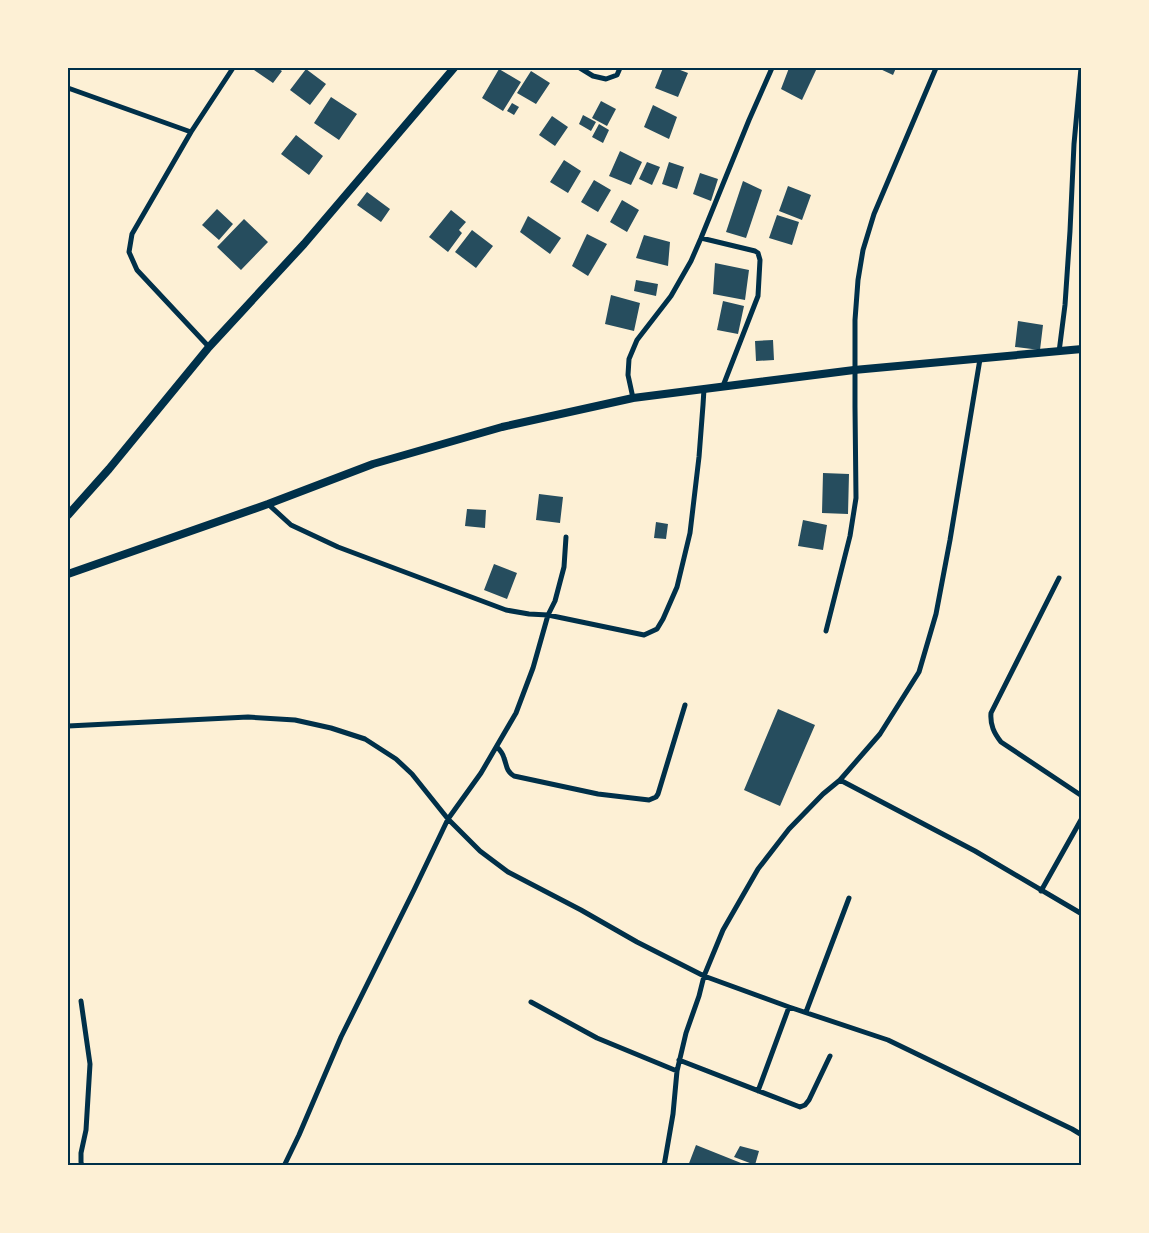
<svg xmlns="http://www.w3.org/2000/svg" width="1149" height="1233" viewBox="0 0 1149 1233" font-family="'Work Sans',sans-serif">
<rect width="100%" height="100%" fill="#fdf0d5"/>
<path fill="#264d5e" d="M256,68H277L282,71L273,83L254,70Z
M663,68H675L688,73L678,97L655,88Z
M789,68H817L802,100L781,89Z
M878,68H896L893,75Z
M306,69L326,84L310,105L290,90Z
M499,69L521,82L503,111L482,98Z
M531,71L550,83L536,104L517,93Z
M331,97L357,114L339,140L314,123Z
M601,101L616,109L607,126L592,118Z
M512,103L519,107L514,115L507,111Z
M653,105L677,117L669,139L644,127Z
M583,115L596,122L591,131L579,124Z
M552,116L568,127L555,146L539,135Z
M599,124L609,130L603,143L592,137Z
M296,135L323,156L309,175L281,154Z
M620,151L642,162L631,185L609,176Z
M564,160L581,171L568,193L550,182Z
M647,162L660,167L652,185L639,179Z
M669,162L684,167L677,189L662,184Z
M700,173L718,179L711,201L693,194Z
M594,180L611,190L598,212L581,202Z
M743,181L762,190L746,238L726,232Z
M788,186L811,195L802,220L779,211Z
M367,192L390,209L381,222L357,205Z
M622,200L639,210L627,232L610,222Z
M217,209L233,224L219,240L202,225Z
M451,210L466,222L459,230L462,233L448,252L429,237Z
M777,215L799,222L792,245L769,238Z
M528,216L561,238L550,254L520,232Z
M244,219L268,242L241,270L217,247Z
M472,230L493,246L476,268L455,252Z
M587,234L607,244L588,276L572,266Z
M644,235L670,242L668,266L636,258Z
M715,263L749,270L745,300L713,294Z
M636,280L658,284L656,296L634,291Z
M611,295L640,303L634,331L605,324Z
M723,301L744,306L738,334L717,330Z
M1018,321L1043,325L1040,350L1015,347Z
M773,340L774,360L756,361L755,341Z
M823,473L849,474L848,514L822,513Z
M539,494L563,497L560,523L536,520Z
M467,509L486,510L485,528L465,526Z
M803,520L827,525L823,550L798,546Z
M656,522L668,524L666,539L654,538Z
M494,564L517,573L507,599L484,590Z
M778,709L815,725L780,806L744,790Z
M696,1145L746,1165V1166H688Z
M740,1146L759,1151L755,1165L734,1157Z"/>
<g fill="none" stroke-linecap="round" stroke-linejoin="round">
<path stroke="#003049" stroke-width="5" d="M580,68L593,76L606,79L617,75L620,68
M68,88L191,132
M701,238L755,251L758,253L760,260L758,296L723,386
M209,347L137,270L129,252L132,234L191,132L233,68
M1059,352L1065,305L1070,231L1074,144L1081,68
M633,398L628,375L629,359L637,340L671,296L691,261L701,238L749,120L772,68
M268,504L291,525L338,547L506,610L529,614L548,615L644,635L657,629L663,619L677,587L690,533L699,457L703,405L704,389
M1059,578L991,713C990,725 994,733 1001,742L1082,796
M826,631L850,536L856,498L855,407V320L858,280L863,250L874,214L936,68
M68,726L248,717L295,720L331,728L365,739L396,759L412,774L448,819L480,851L508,872L581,910L637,942L704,976L789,1007L888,1040L1072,1129L1082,1135
M497,747C500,750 503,754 504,758C507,766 506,771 514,776L598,794L649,800L656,797L658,794L685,705
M840,780L975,851L1082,914
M1041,891L1082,818
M81,1001L90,1064L86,1130L81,1153V1162L82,1166
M531,1002L597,1038L677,1071
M806,1012L849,898
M679,1060L800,1107L805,1105L809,1100L830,1056
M758,1091L789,1007
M284,1166L299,1135L341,1037L414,890L448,819L481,773L516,713L533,668L548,615L555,601L564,567L566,537
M664,1166L673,1114L677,1071L686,1033L699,996L704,976L723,930L758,869L789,829L823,794L840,780L880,734L919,672L936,614L950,540L980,359"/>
<path stroke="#003049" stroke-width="8" d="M68,515L109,469L209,347L304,244L454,68
M68,574L268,504L373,464L502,427L633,398L704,389L854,370L1082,349"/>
</g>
<rect width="1149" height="1233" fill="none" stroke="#fdf0d5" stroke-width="138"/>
<rect x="69" y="69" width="1011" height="1095" fill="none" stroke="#003049" stroke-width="2"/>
</svg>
